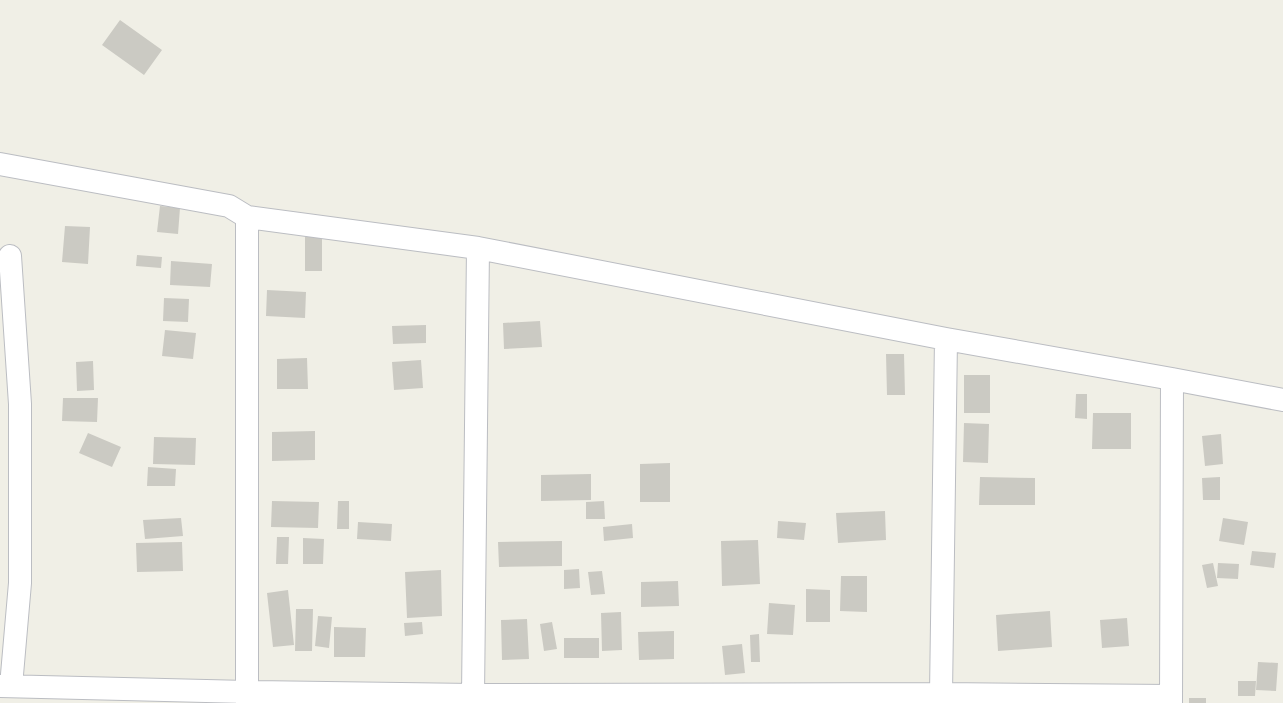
<svg xmlns="http://www.w3.org/2000/svg" width="1283" height="703" viewBox="0 0 1283 703" font-family="Mulish,sans-serif">
<rect width="100%" height="100%" fill="#f0efe6"/>
<path fill="#cbcac3" d="M120,20L162,50L144,75L102,45Z
M160,206L180,208L178,234L157,232Z
M65,226L90,227L88,264L62,262Z
M305,237H322V271H305Z
M137,255L162,257L161,268L136,266Z
M171,261L212,264L210,287L170,285Z
M267,290L306,292L305,318L266,316Z
M164,298L189,299L188,322L163,321Z
M540,321L542,347L504,349L503,323Z
M426,325V343L393,344L392,326Z
M165,330L196,333L193,359L162,356Z
M886,354H904L905,395H887Z
M307,358L308,389H277V359Z
M421,360L423,388L394,390L392,362Z
M93,361L94,390L77,391L76,362Z
M964,375H990V413H964Z
M1076,394H1087V419L1075,418Z
M63,398H98L97,422L62,421Z
M1093,413H1131V449H1092Z
M964,423L989,424L988,463L963,462Z
M315,431V460L272,461V432Z
M88,433L121,447L112,467L79,453Z
M1221,434L1223,464L1205,466L1202,436Z
M154,437L196,438L195,465L153,464Z
M670,463V502H640V464Z
M148,467L176,469L175,486H147Z
M591,474V500L541,501V475Z
M980,477L1035,478V505H979Z
M1220,477V500H1203L1202,478Z
M272,501L319,502L318,528L271,527Z
M338,501H349V529H337Z
M604,501L605,519H586V502Z
M885,511L886,540L838,543L836,513Z
M181,518L183,536L145,539L143,520Z
M1223,518L1248,522L1244,545L1219,541Z
M778,521L806,523L804,540L777,538Z
M358,522L392,524L391,541L357,539Z
M632,524L633,538L604,541L603,527Z
M277,537H289L288,564H276Z
M303,538L324,539L323,564H303Z
M758,540L760,584L722,586L721,541Z
M562,541V566L499,567L498,542Z
M182,542L183,571L137,572L136,543Z
M1252,551L1276,553L1274,568L1250,565Z
M1213,563L1218,586L1207,588L1202,565Z
M1218,563L1239,564L1238,579L1217,578Z
M579,569L580,588L564,589V570Z
M441,570L442,616L407,618L405,572Z
M602,571L605,594L591,595L588,572Z
M841,576H867V612L840,611Z
M678,581L679,606L641,607V582Z
M806,589L830,590V622H806Z
M288,590L294,645L273,647L267,593Z
M769,603L795,605L793,635L767,634Z
M296,609H313L312,651H295Z
M1050,611L1052,647L998,651L996,615Z
M621,612L622,650L602,651L601,613Z
M318,616L332,617L329,648L315,646Z
M1127,618L1129,646L1102,648L1100,620Z
M527,619L529,659L502,660L501,620Z
M422,622L423,634L405,636L404,623Z
M552,622L557,649L544,651L540,624Z
M334,627L366,628L365,657H334Z
M674,631V659L639,660L638,632Z
M759,634L760,662H751L750,635Z
M564,638H599V658H564Z
M742,644L745,673L725,675L722,646Z
M1258,662L1278,663L1276,691L1256,690Z
M1238,681H1256L1255,696H1238Z
M1189,698H1206V703H1189Z"/>
<g fill="none" stroke-linecap="round" stroke-linejoin="round">
<g stroke="#bbbdc2" stroke-width="24">
<path id="minor" d="M0,164L229,206L247,217L478,248L946,339L1172,379L1283,400
M10,256L20,404V583L11,686
M0,686L247,692L473,695L941,694L1171,696
M941,694L946,339
M473,695L478,248
M247,703V217
M1171,703L1172,379"/>
</g>
<use href="#minor" stroke="#fff" stroke-width="22"/>
</g>
</svg>
